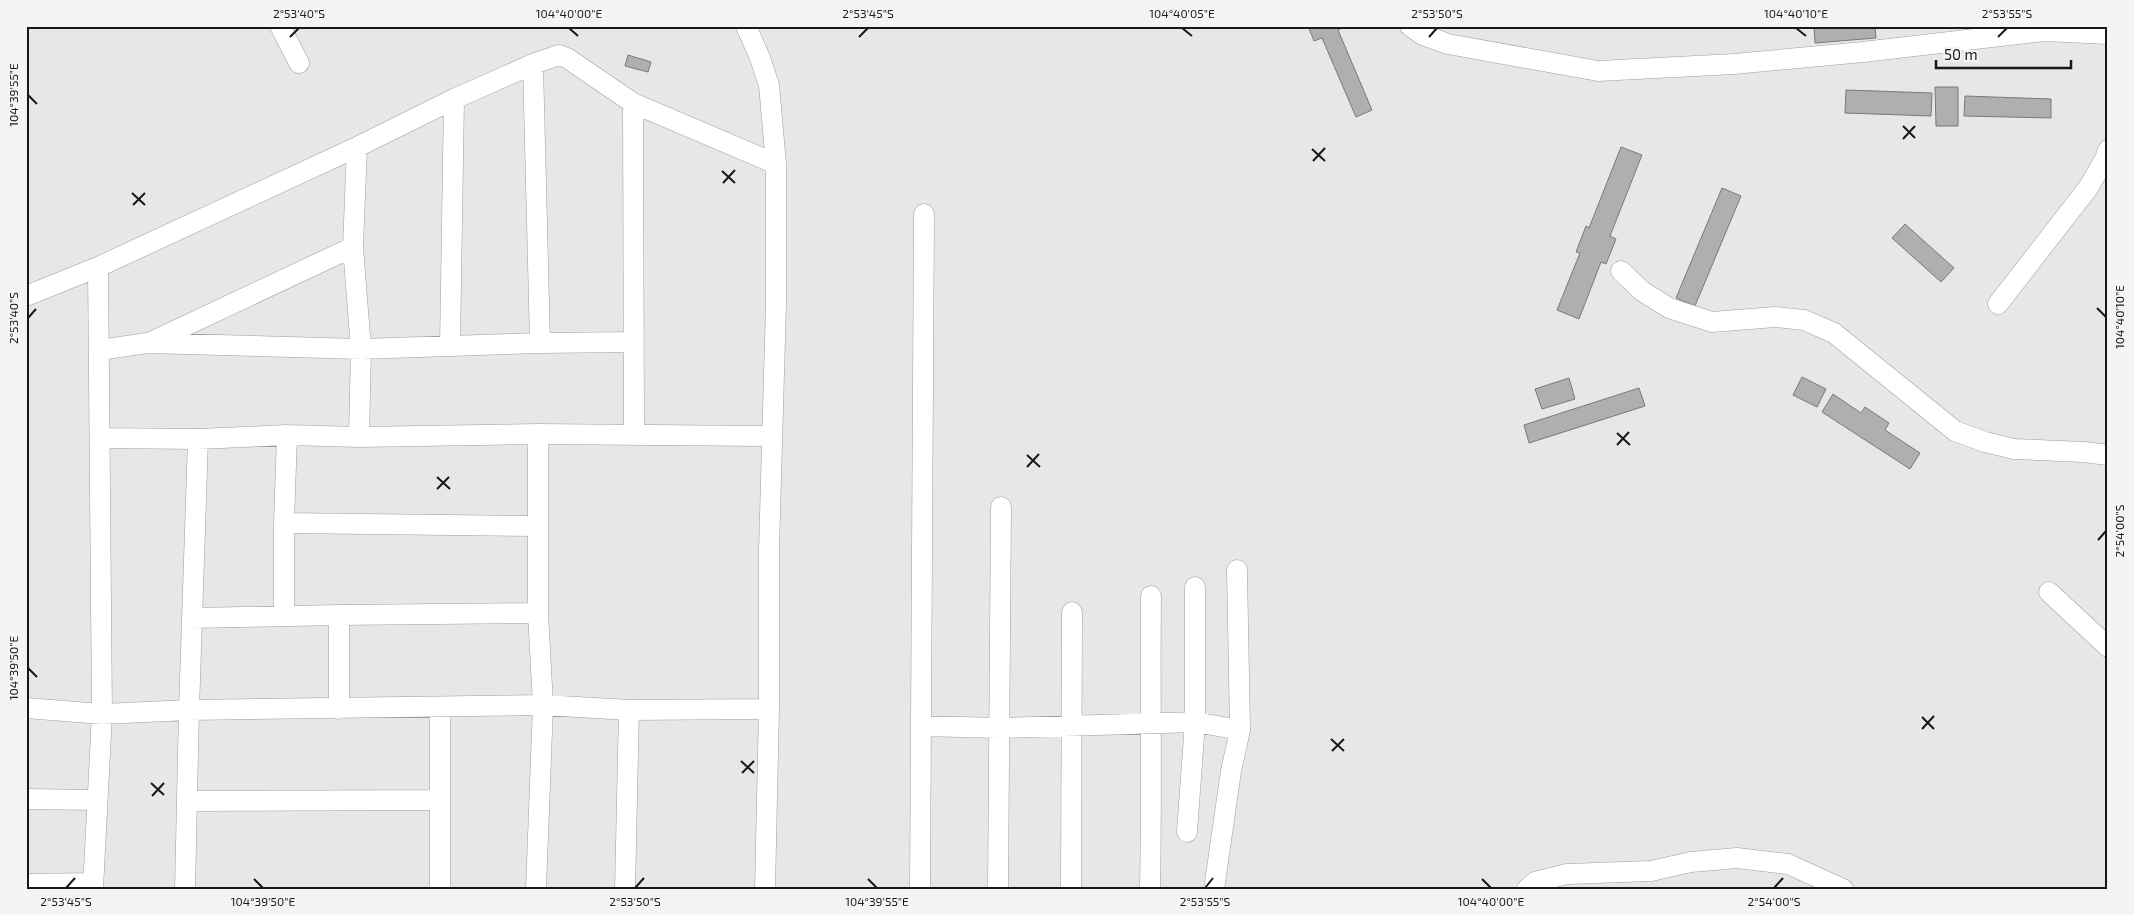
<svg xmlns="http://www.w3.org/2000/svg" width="2134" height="915" viewBox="0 0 2134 915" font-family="'Exo 2',sans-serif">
<rect width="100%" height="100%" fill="#e6e7e8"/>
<path fill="#afafb0" stroke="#79797a" d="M1308,26H1346L1338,30L1372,110L1356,117L1322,38L1314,41Z
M1814,26H1875L1876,38L1815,43Z
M628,55L651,62L648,72L625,66Z
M1935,87H1958V126H1936Z
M1846,90L1932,93L1931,116L1845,113Z
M1965,96L2051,99V118L1964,116Z
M1621,147L1642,155L1610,236L1616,239L1606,264L1601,262L1579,319L1557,310L1580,253L1576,252L1586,226L1589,228Z
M1722,188L1741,196L1695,306L1676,298Z
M1905,224L1954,268L1941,282L1892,238Z
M1802,377L1826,389L1817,407L1793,395Z
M1569,378L1575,399L1542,409L1535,389Z
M1639,388L1645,406L1529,443L1524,425Z
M1833,394L1861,413L1865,407L1889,423L1885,430L1920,453L1910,469L1822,412Z"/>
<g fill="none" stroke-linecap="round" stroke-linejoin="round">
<g stroke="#9d9e9f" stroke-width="21">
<path id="minor" d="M280,26L299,63
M746,26L760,58L769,85L776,164V304L769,550V709L765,889
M1410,26L1423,35L1448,44L1598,71L1734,64L1863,52L2044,31L2108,34
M533,64L540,343
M633,103L634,434
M357,147L353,247L361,349L359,437
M98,267L102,714L189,710L543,705L629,710L769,709
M1621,271L1642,291L1669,308L1712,322L1775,317L1804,320L1834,333L1955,431L1985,442L2014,449L2084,452L2108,455
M26,296L98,267L357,147L454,99L533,64L559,55L567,58L633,103L776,164
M1998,304L2088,188L2105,159L2108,150
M151,342L353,247
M450,346L454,99
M100,350L147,343L361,349L540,343L633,342
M101,438L198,439L287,435L359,437L538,434L772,436
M284,523L537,526
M2049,592L2108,647
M339,615L538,613
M284,616V523L287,435
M192,618L339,615V709
M26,708L102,714L93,889
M921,726L999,728L1195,722L1240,730
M26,799L96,800
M440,800V889
M188,801L440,800V707
M1187,832L1195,722V587
M26,884L93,883
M185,889L189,710L198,439
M536,889L543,705L538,613V434
M625,889L629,710
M920,889L924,214
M998,889L1001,507
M1071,889L1072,612
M1150,889C1152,791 1150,694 1151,596
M1214,889L1231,771L1240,730L1237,570
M1527,889L1535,882L1567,874L1651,871L1691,862L1737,858L1788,864L1843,889"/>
</g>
<use href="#minor" stroke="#fff" stroke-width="20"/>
</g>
<path fill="none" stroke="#171818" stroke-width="2" d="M569,28L578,36M1182,28L1192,36M1796,28L1806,36M290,37L299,28M859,37L868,28M1429,37L1437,28M1998,37L2007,28M28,95L37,104M1903,126L1915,138M1903,139L1915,126M1312,149L1325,161M1313,161L1325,148M722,171L735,183M723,183L735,170M132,193L145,205M133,205L145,193M2097,308L2106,317M28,318L36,309M1617,433L1630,445M1617,445L1629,432M1027,455L1040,467M1027,467L1039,454M437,477L450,489M437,489L449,477M2098,540L2106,531M28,668L37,677M1922,717L1934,729M1922,729L1934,716M1331,739L1344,751M1332,751L1344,739M741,761L754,773M742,773L754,761M151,783L164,795M152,796L164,783M254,879L263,888M868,879L877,888M1482,879L1491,888M66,888L75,878M635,888L644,878M1205,888L1213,878M1774,888L1783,878"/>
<rect width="2134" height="915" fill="none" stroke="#f3f4f5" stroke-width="55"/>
<path d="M1936 60v8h135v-8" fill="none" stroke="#171818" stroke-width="2.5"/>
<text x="1944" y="60" font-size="15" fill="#171818" stroke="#f3f4f5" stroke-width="4" paint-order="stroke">50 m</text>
<rect x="28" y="28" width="2078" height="860" fill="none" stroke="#171818" stroke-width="2"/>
<g font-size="12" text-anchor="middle" fill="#171818">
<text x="299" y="18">2°53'40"S</text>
<text x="569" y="18">104°40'00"E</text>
<text x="868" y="18">2°53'45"S</text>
<text x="1182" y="18">104°40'05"E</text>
<text x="1437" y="18">2°53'50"S</text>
<text x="1796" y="18">104°40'10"E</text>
<text x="2007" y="18">2°53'55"S</text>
<text transform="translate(14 95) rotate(-90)" y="4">104°39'55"E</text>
<text transform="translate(2120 317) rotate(-90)" y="4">104°40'10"E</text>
<text transform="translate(14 318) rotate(-90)" y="4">2°53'40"S</text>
<text transform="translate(2120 531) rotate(-90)" y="4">2°54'00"S</text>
<text transform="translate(14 668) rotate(-90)" y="4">104°39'50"E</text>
<text x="66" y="906">2°53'45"S</text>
<text x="263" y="906">104°39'50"E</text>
<text x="635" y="906">2°53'50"S</text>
<text x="877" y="906">104°39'55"E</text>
<text x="1205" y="906">2°53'55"S</text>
<text x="1491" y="906">104°40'00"E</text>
<text x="1774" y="906">2°54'00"S</text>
</g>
</svg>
